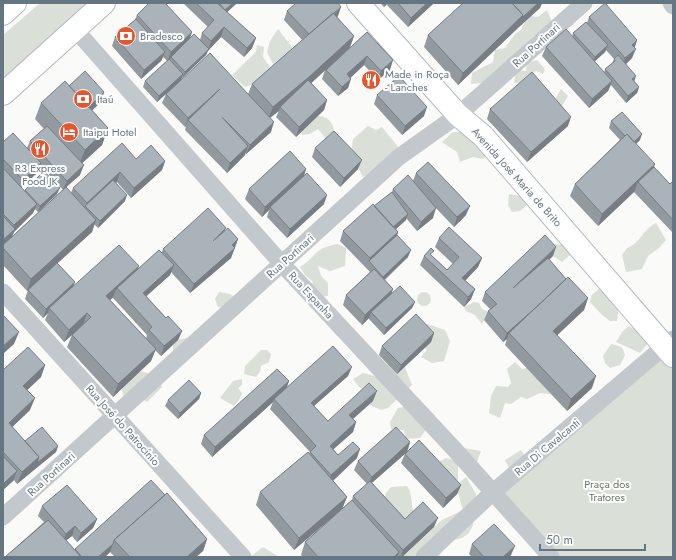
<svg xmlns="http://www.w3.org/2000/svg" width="676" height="560" viewBox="0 0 676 560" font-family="Jost,sans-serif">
<rect width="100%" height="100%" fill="#fafaf8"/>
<path fill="#dadfd7" d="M40,3H96L3,84V35Z
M547,10L554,27L533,36L526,48L490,82L471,84L472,73L493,62L495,50L505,48L515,34L521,30L525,22L531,16L538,17Z
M278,29L294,50L274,66L267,52L270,41Z
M257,45L264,47L263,57L270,67C264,78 257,83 245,87L232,75L256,52Z
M537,60L545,69L543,74L536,71L527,76L521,83H514L516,70L526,71L527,63Z
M561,89L568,96L559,111L555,100Z
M312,115C328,117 332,118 335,135L326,139L318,129L310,134L302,135L300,125Z
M368,126L376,130L382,127L399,148L374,174L363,177L351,154L353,139Z
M453,132H465L489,154L483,159L473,157L460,162L457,152L442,142Z
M509,194L520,196L527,205L520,211L512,212L508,205Z
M656,223L666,240L659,248L648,256L642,269L626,272L622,255L627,248C640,244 643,229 656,223Z
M337,244L346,248L345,266L330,271L318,266L321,276L328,283V296L317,297L310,289L313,282L305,275L300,267C318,256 312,249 337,244Z
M555,244L563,245L570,255L562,262L553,256L548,247Z
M601,287L619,304L617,321H610L602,315L590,302L592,295Z
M417 299a7 7 0 1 1 14 0a7 7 0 1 1-14 0Z
M219,292L230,294L238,299L224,308L218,307L215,299Z
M474,302L479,303L482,309L488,312L482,324L475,315L466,311L464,307Z
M427,324L445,330L450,341L444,361L432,363L421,357L427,350L421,345L419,333Z
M629,326L641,333L649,342L640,353L616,342L622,332Z
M187,338L189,340L173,352V341Z
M611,344L622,347L625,355L620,365L610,368L605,363L603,356Z
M666,349L673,357V557H556L498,497L510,470L505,460L521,450L531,463Z
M261,350H267L271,354L269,362L261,366L260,372L256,377L244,374L245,366Z
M402,360L412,385L388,408L381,410L370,405L371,391L359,387L353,379L363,373L375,376L383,366Z
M515,362L522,369L533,366L549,387L550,394L540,393L527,399L521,397L511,404L505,403L500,418L489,413L491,396L496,386L508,387L511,383L507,369Z
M139,371C149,373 160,376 162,387L147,402L141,398L124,397L121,388Z
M242,379V385L238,388L242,393L239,400L234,406L220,398L233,381Z
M415,405L428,419L425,431L420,438L406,439L404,430L391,429L390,422L398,408Z
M464,448L481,451L476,465Z
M446,458L458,461V479L453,483L438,467L440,461Z
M466,477L476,494L473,525L469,533L462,538L450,541L439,556L435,553V557H402L442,520L463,510L456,486Z
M407,486L410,491L414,517L405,525L384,500L386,493L391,487Z
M263,547L279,557H250Z"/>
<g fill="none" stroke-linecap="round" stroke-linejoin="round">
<g stroke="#b3babf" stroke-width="24">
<path id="secondary" d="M358,3L458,115L483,136L673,356"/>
</g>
<g stroke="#b5babe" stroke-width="24">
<path id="primary" d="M3,14L15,3
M3,94L104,3"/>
</g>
<path stroke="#c3c8cc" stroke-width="17" d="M671,3L673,6
M74,28L282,264L456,451L551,557
M3,292L243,557
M3,517L399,157L458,115L584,3
M424,557L492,493L673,339"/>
<use href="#secondary" stroke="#fff" stroke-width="22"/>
<use href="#primary" stroke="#fff" stroke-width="22"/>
</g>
<path fill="#929a9f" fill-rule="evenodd" d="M183,3H237L227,12L256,38L252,48L244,57L221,37L208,50L206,55L182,78L181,80L248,94L252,84L302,40L284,20L287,11L338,16L337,17L354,36L350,48L367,32L390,70L378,80L364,65L350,78L348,88L338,96L322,79L325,70L311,83L327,100L324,110L296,137L276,117L279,111L270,118L271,132L246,154L245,153V155L227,173L185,130L186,126L185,127L162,103L166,94L157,102L143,87L145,81L167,61L163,57L161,61L141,79L112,46L115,37L135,20L137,15L192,32L189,39L200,40L202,33L208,27Z
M380,3H434L408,27L387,5L388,3L384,7Z
M463,3H542L540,8L519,27L458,85L424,47L428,35Z
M589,17L637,40L634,48L632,58L626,64L634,81L639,87L637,93L626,103L611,85L608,91L589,108L542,56L546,47L572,37L573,33L587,23ZM606,50L614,59L612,64L605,69L604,73L594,62L605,52Z
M69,86L104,92L101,102L92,110L108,128L102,145L82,163L80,175L66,187L71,193L73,188L136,159L165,161L162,170L131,198L117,182L116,183L125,201L98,228L94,224L92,232L57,263L75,282L73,287L138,269L162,252L163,249L225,230L238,239L231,258L190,293L171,272L170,275L146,296L166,318L182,331L178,340L161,356L155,350L151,361L113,397L67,347L72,335L64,342L45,320L48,313L43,318L25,299L28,290L43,276L27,291L3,265V142L27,148L30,141L44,129L35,119L41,103ZM40,165L63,190L12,237L14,232L33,213L35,209L38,212L57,194L25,190L24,191L21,188L38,172ZM113,298L147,335L146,339L110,300Z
M377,95L424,116L402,135L374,104Z
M490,109L568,126L527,162L487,119Z
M611,121L640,140L636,144L654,167L670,184L673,181V230L672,232L634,192L598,226L570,196L575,184L620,140L609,128Z
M315,148L358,169L340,187L312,157Z
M306,169L304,176L324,204L287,238L267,217L269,210L262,217L245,199L249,189Z
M416,173L466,215L454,227L434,206L433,218L417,231L406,218V220L396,229L398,232L397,235L408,257L385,280L393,289L391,293L415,302L412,308L384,335L369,319V318L362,325L343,305L346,295L370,272L340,241L343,231L392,192L393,189L413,181Z
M439,238L482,258L478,267L465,281L475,289L471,299L464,307L420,265L424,256H432L447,270L453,264L435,247Z
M553,256L549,260L566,279L588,298L584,310L557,335L592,388L567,411L505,345L507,339L503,342L484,320L488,311L490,309L482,301L485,292Z
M434,333L431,342L397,374L379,355L382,346Z
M45,365L41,377L27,390L30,410L12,427L25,441L58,446L56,452L17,484L14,480L3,490V370Z
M348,376L314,406L328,421L373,401L353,419L356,422L353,432L333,449L338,455L357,458L333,481L347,497L342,509L352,500L353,496L367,484L354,470L358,461L410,442L407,452L372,483L405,519L434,527L402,557H398V556L397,557H303L301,555L305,542L334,516L294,550L256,505L260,492L309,453L310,452L270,409L273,402L212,457L201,444L204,435L289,381L287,387Z
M201,393L199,399L178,419L165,406L168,400Z
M405,454L461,485L457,494L443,508L401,463Z
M165,495L207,539L203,551L196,557H115L110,552L105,557H5L44,522L38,516L42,506L97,519L93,528L77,542L72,536L66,540L75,550V549Z
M472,544L511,555L509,557H472L469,554Z"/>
<path fill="#777d82" d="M233,3H237L223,16L225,10Z
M385,3H388L384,7Z
M427,3H434L408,27L411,18Z
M538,3H542L540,8L519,27L522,18Z
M341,7L338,16L307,45L310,36Z
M523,15L519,27L458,85L463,73Z
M224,27L221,37L208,51L211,41Z
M192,32L189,41L171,57L170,59L167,62L171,52Z
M354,36L349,48L304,90L280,107L279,111L268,119L273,107Z
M256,38L252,48L244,57L247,48Z
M637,40L634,50L632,45Z
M608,45L605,52L593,63L595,57Z
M209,49L206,55L182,78L185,72Z
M636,49L632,58L622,68L625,58Z
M165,52L161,61L141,79L144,70Z
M367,56L364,65L344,84L347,74Z
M393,60L390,70L378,80L381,71Z
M183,74L181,80L157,102L159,96Z
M636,76L634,82L632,79Z
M351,79L348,88L338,96L342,87Z
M612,81L608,91L589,108L592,99Z
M639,87L637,93L626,103L628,96Z
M220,89L188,120L186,126L185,127L188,118Z
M104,92L101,102L84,118L87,108Z
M327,100L324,110L296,137L299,127Z
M427,107L424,116L402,135L405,126Z
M571,117L568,126L527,162L531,152Z
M274,122L271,132L246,154L250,145Z
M108,128L102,145L78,167L85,150Z
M642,134L640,140L629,150L631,144Z
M248,146L245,155L227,173L230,163Z
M362,160L358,169L340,187L344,178Z
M165,161L162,170L131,198L134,188Z
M41,163L38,172L20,189L23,180Z
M655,164L651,176L638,182L634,192L598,226L602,214Z
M84,165L80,175L63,190L67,181Z
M306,169L303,179L270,207L269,210L262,217L265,207Z
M120,172L117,182L88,208L85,206L87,203Z
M60,188L57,194L38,212L40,206Z
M127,195L125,201L98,228L100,221Z
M327,195L324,204L287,238L290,229Z
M37,204L33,213L14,232L11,238L3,246V240L12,232L14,225Z
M470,206L466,215L454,227L457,217Z
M436,208L433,218L417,231L421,222Z
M408,214L406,220L389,235L391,229Z
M96,220L92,232L27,291L31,279Z
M398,232L395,241L369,261L370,258Z
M238,239L231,258L190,293L194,284L232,245Z
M556,247L553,256L510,297L513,288Z
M411,250L408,257L380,283L383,277Z
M482,258L478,267L459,287L462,278Z
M174,265L170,275L140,302L143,293Z
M139,266L135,278L117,288L113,297L102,308L106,296Z
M567,280L509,333L507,339L503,342L507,333Z
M75,282L71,292L49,308L48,313L43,318L46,309Z
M393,289L390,298L371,312L369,318L362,325L365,315Z
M475,289L471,299L464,307L468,297Z
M588,298L584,310L549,343L553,331Z
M415,302L412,308L384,335L386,328Z
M87,313L83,325L64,342L69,330Z
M182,331L178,340L161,356L164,346Z
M19,332L14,344L3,354V346Z
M434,333L431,342L397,374L401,365Z
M156,349L151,361L113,397L118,384Z
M45,365L41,377L19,398L23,386Z
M352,367L348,376L307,412L311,403Z
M596,376L592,388L567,411L571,399Z
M289,381L285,391L274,399L273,402L212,457L215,447Z
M377,391L373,401L346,425L349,415Z
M201,393L199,399L178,419L180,413Z
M35,398L30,410L4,435L9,423Z
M356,422L353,432L327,455L330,446Z
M410,442L407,452L368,486L372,477Z
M58,446L56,452L35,469L37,463Z
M360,449L357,458L328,485L331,475Z
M39,457L35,469L17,484L22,472Z
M17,471L13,481L3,490V484Z
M461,485L457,494L443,508L446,498Z
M347,497L342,509L294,550L299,538Z
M438,518L434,527L402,557H401L403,550Z
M97,519L93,528L77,542L81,533Z
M75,526L72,536L63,543L66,534Z
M207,539L203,551L196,557H187Z
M113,544L110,552L105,557H98Z
M515,546L511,555L509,557H503Z
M399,552L397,557H394Z"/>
<path fill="#aab3b9" stroke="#777d82" d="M149,3H165L192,32L171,52L137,15Z
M196,3H217L256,38L247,48L224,27L211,41L202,33L214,20Z
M219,3H233L225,10Z
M296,3H338L341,7L309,34L287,11Z
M398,3H427L411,18Z
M463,3H512L523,15L463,73L428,35Z
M512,3H538L522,18L523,15Z
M605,3L637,40L632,45L636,49L625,58L589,17Z
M333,13L354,36L309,77L273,107L252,84Z
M136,19L165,52L144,70L115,37Z
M586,22L608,45L595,57L573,33Z
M566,29L612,81L592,99L546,47Z
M367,32L393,60L381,71L367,56L347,74L351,79L342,87L326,70Z
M194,34L209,49L185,72L171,57Z
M210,53L274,122L250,145L222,117L248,146L230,163L188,120L220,89L188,118L166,94Z
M618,55L636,76L632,79L639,87L628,96L605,69L615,61L614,59Z
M169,59L183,74L159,96L145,81Z
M85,71L104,92L89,107L69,86Z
M532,72L571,117L531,152L490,109Z
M399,76L427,107L405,126L377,95Z
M308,80L327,100L299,127L280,107Z
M65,81L108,128L85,150L41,103Z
M622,112L642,134L634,142L627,134L625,136L611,121Z
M47,126L84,165L67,181L30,141Z
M334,131L362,160L344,178L315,148Z
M13,133L41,163L23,180L3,159V142Z
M627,134L655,164L602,214L575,184Z
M122,143L136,159L151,145L165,161L134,188L120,172L87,203L73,188Z
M290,151L306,169L265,207L249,189Z
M428,162L470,206L457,217L416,173Z
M654,167L670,184L673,181V220L638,182Z
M3,168L37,204L14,225L3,214Z
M44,171L60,188L40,206L25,190Z
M307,173L327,195L290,229L270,207Z
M408,175L436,208L421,222L393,189Z
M113,180L127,195L100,221L85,206Z
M66,187L96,220L31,279L3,248V245Z
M392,192L408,214L393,227L374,206Z
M373,204L398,232L370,258L343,231Z
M208,208L226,228L213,241L228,228L238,239L232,245L235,248L194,284L163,249Z
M3,216L15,229L3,240Z
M449,227L482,258L462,278L475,289L468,297L424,256L431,248L434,251L430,254L447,270L459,257L439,238Z
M397,235L411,250L383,277L369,261Z
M545,235L556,247L513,288L548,258L566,279L541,303L507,333L488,311L497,304L485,292Z
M119,245L139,266L106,296L156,349L118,384L72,335L91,317L87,313L69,330L49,308Z
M159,250L174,265L143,293L166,318L168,316L182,331L164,346L149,330L152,327L117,288Z
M57,263L75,282L46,309L28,290Z
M374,269L393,289L365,315L346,295Z
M568,277L588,298L553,331L596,376L571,399L509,333Z
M400,286L415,302L386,328L371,312Z
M416,314L434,333L401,365L382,346Z
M3,315L19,332L3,346Z
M333,346L352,367L311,403L328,421L369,383L377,391L349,415L356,422L330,446L338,455L353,442L360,449L331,475L310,452L316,446L274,399Z
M28,347L45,365L23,386L35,398L9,423L39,457L22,472L3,452V370Z
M277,369L289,381L215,447L204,435Z
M189,380L201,393L180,413L168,400Z
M42,427L58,446L37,463L39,457L25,441Z
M396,427L410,442L372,477L358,461Z
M419,440L461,485L446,498L405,454Z
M308,452L347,497L299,538L260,492Z
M3,456L17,471L3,484Z
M151,480L165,495L114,540L113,544L98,557H82L75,549Z
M370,481L405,519L423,502L438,518L403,550L353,496Z
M67,485L97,519L81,533L75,526L66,534L42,506Z
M167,493L207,539L187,557H130L114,540Z
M352,500L399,552L394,557H318L305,542Z
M48,520L81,557H5Z
M494,524L515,546L503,557H484L472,544Z"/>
<defs>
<g id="bank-disc" transform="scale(1)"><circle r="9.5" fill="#e4572e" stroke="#fff"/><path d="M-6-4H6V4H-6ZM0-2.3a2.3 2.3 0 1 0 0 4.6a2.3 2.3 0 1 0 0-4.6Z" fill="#fff"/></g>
<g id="restaurant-disc" transform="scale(1)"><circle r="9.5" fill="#e4572e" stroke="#fff"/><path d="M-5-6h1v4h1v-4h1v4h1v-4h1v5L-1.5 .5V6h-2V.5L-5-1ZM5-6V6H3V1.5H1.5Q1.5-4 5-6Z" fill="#fff"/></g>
<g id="hotel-disc" transform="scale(1)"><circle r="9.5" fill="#e4572e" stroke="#fff"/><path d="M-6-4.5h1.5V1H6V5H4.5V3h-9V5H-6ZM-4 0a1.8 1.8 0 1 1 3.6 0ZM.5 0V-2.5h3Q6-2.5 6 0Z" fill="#fff"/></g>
</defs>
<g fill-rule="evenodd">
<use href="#bank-disc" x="126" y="36"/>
<use href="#restaurant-disc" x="371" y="80"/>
<use href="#bank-disc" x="83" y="99"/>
<use href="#hotel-disc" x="69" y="132"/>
<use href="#restaurant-disc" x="40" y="149"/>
</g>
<g text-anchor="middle" stroke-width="4" stroke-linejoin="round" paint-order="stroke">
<g font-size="11" fill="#657683" stroke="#fff" text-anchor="start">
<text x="140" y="40">Bradesco</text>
<text x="385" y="78">Made in Roça<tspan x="385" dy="13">- Lanches</tspan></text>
<text x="97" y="103">Itaú</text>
<text x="83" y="136">Itaipu Hotel</text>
<text x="40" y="172" text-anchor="middle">R3 Express<tspan x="40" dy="13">Food JK</tspan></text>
</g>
<g font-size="11" fill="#657683" stroke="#fff">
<text transform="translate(536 45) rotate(-42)" y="4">Rua Portinari</text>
<text transform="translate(517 177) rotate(48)" y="4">Avenida José Maria de Brito</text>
<text transform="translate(290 256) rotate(-42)" y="4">Rua Portinari</text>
<text transform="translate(311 295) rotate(47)" y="4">Rua Espanha</text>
<text transform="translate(123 425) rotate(48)" y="4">Rua José do Patrocínio</text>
<text transform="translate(547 447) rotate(-40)" y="4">Rua Di Cavalcanti</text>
<text transform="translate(51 474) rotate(-42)" y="4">Rua Portinari</text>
</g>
<g font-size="11" fill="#687a64" stroke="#fff">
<text x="607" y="488">Praça dos<tspan x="607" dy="13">Tratores</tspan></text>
</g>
</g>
<rect width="676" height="560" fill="none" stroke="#657683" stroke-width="8"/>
<path d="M540 544v6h105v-6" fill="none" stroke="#657683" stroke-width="2"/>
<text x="546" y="544" font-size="12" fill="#657683" stroke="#ffffff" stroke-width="3" paint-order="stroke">50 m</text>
</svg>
